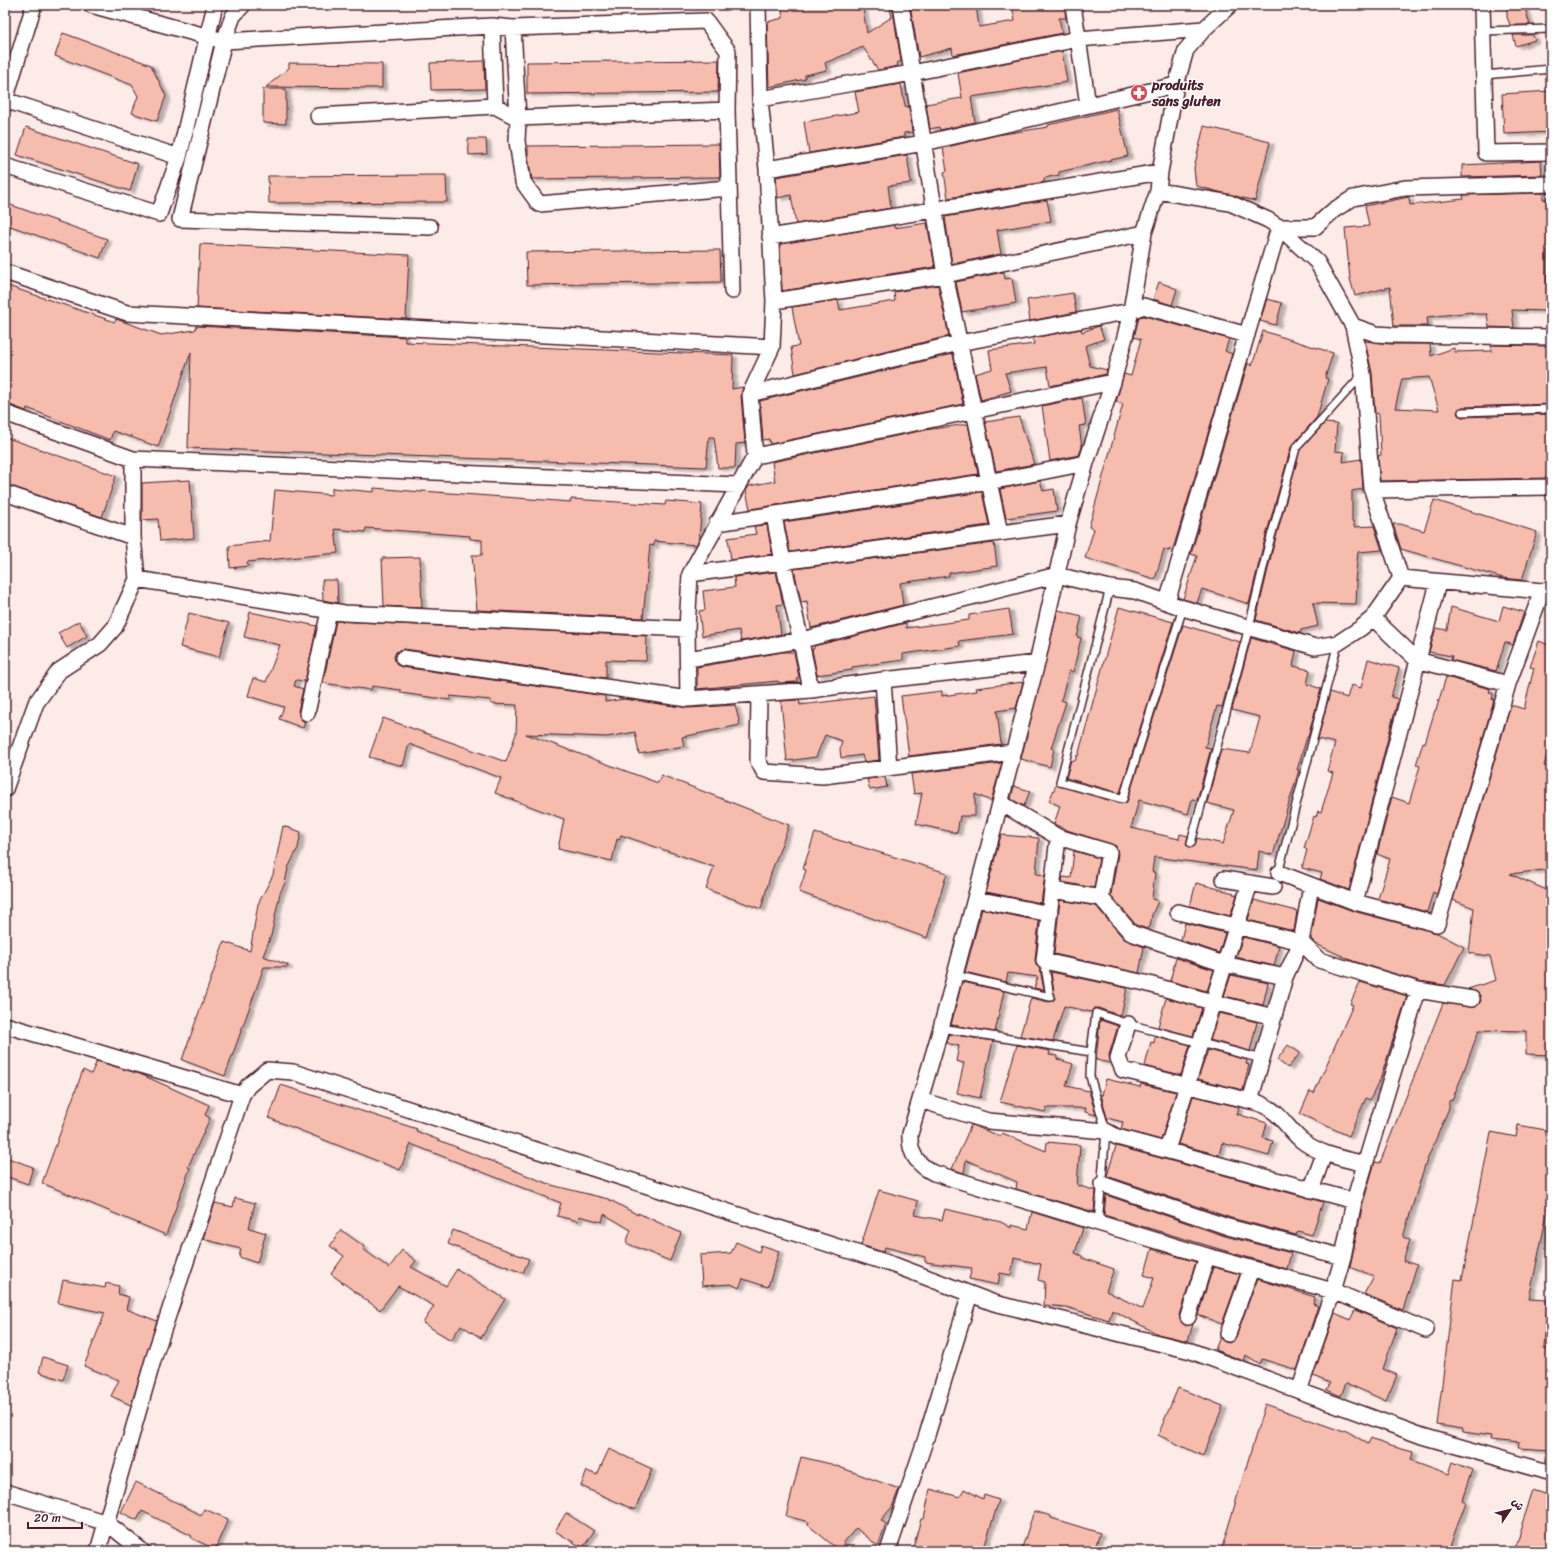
<svg xmlns="http://www.w3.org/2000/svg" width="1556" height="1556" viewBox="0 0 1556 1556" font-family="Sriracha,'Playpen Sans Arabic',sans-serif">
<defs>
<filter id="shadow"><feDropShadow dx="4.5" dy="2.5" stdDeviation="1" flood-color="#0004"/></filter>
</defs>
<rect width="100%" height="100%" fill="#fcebe7"/>
<filter id="ink" filterUnits="userSpaceOnUse"><feTurbulence type="fractalNoise" baseFrequency=".025" numOctaves="2"/><feDisplacementMap in="SourceGraphic" scale="8" xChannelSelector="R" yChannelSelector="G"/><feConvolveMatrix kernelMatrix="1 2 1 2 8 2 1 2 1" color-interpolation-filters="sRGB"/></filter>
<g filter="url(#ink)">
<path fill="#f6bdaf" stroke="#4a1f2b" fill-rule="evenodd" filter="url(#shadow)" d="M781,5H862L867,33L892,17L889,5H892L901,61L897,63L898,66L878,70L863,47L825,63L827,70L805,75V79L769,87L767,22L783,18Z
M910,5H976L979,27L1015,21L1012,5H1064L1066,18H1059L1062,33L953,55L952,48L919,57Z
M1507,5H1524L1530,25H1510L1507,17Z
M63,33L151,65L166,96L157,121L132,113L138,96L132,85L55,56Z
M1513,35H1533L1535,40L1516,46Z
M1062,51L1067,82L971,97L975,122L940,130L939,127L930,129L926,104L962,98L958,73Z
M719,60L718,92L527,94V62Z
M484,61L485,89L431,90L430,63Z
M289,63L382,64V88L266,87L289,68Z
M901,84L905,106L909,107L912,132L904,133V137L809,153L804,122L859,112L855,92Z
M263,89H286V124L263,123Z
M1551,91V132L1504,134L1502,94Z
M1117,109L1128,156L1059,172V175L1044,178V182L948,198L944,172L947,171L943,148L997,135L1048,127V125Z
M1204,126L1270,142L1255,201L1196,186L1194,168Z
M26,127L138,164L130,191L17,155Z
M468,139H486L487,154L469,155Z
M719,144L720,177L532,179L528,157V146Z
M907,155L911,183L888,186L891,208L796,224L791,195L778,198L776,177Z
M1541,161L1542,175L1462,177V165Z
M446,175L447,202L269,203L268,176Z
M1543,193V199L1551,200L1549,222L1551,249L1547,250L1546,311L1512,310L1514,328L1489,327L1487,314H1472V312L1427,317L1428,326H1394L1390,287L1355,296L1350,279L1345,228L1369,226L1365,206L1409,197L1410,205L1464,199L1463,195Z
M1047,200L1051,221L997,230L1001,254L952,264L945,217Z
M5,203L107,239L100,258L5,224Z
M927,223L935,267L782,291L780,244L894,225V228Z
M200,244L409,255L406,319L197,308Z
M720,250L721,282L527,285L526,252Z
M1004,272L1005,279L1012,278L1016,303L962,312L956,282Z
M1159,282L1177,289L1172,305L1153,299Z
M5,285L115,322L116,319L161,335L195,330L196,326L405,337V342L733,355L732,389L743,387L741,395L745,443L736,444L735,468H718L714,437H709L706,467L188,448L191,352L158,447L131,437V435L130,437L113,431L110,440L27,408L26,411L5,403Z
M938,285L949,336L795,374L791,347L799,346L792,307L838,300L840,310L895,301L894,292Z
M1073,293L1076,312L1030,321L1027,300Z
M1267,299L1282,303L1276,325L1260,321Z
M1144,316L1229,339L1225,351L1232,354L1173,549L1170,548L1169,551L1164,549L1155,579L1085,558L1094,529L1089,527L1123,404L1116,402L1124,374L1131,376L1141,339L1134,337L1139,317Z
M1099,326L1104,339L1085,346L1090,366L1107,370L1106,374L1050,386L1047,367L1005,373L1011,391L981,400L975,374L992,369L989,350L1034,344L1033,338L1081,329L1082,332Z
M1263,331L1333,353L1325,378L1328,379L1317,417L1291,447L1262,550L1249,604L1202,589L1197,603L1183,599L1197,556L1191,554L1248,363L1252,366Z
M1365,341L1390,344H1430L1431,356L1454,348L1455,352L1492,351L1491,345L1549,346L1550,354H1547L1551,404L1462,407L1457,412L1458,415L1462,417L1551,414V478L1380,481L1378,456L1381,455L1379,414L1375,413L1372,373ZM1429,377L1439,410L1395,408L1402,379Z
M953,354L963,404L770,444L769,439L763,440L760,401Z
M1082,398L1086,425L1079,426L1082,447L1079,455L1050,461L1042,406Z
M1019,417L1034,464L996,471L985,422Z
M1325,423L1337,424L1335,451L1344,452L1343,462L1361,459L1363,489L1352,491V522H1354V527L1374,526L1382,550L1358,552L1355,581H1357L1356,604L1313,603L1318,626L1301,630L1300,633L1256,620L1272,552L1300,450Z
M968,424L978,474L750,509L746,491L749,486L775,481L772,462L925,430Z
M5,437L116,476L102,517L5,484Z
M190,480L194,538L160,541L158,519L142,520V483Z
M1040,481L1043,491L1054,489L1057,511L1006,518L1000,489Z
M332,488L374,492V488L422,492V491L571,502V499L665,505L666,501L702,504L699,539L696,545L654,541V546L650,545L643,618L477,610L472,555H482V540L470,539V536L366,528L365,532L335,529L338,553L247,562L248,566L230,568L229,546L270,541L275,490L332,495Z
M982,492L989,525L790,552L784,522Z
M1434,500L1537,532L1522,580L1503,578L1401,549L1393,524H1400L1424,531Z
M767,525L772,554L731,560L728,538L756,534L754,526Z
M994,543L997,566L949,573V576L900,583L903,605L811,628L807,601L801,602L794,569Z
M420,557L422,608L384,606L382,558Z
M776,572L783,604L777,605L781,634L741,641L739,630L702,636L699,611L705,610L703,591L735,587L734,577Z
M322,580H337L338,603L323,600Z
M1503,606L1524,612L1513,645L1505,642L1496,671L1451,660L1452,656L1429,652L1436,628L1447,630L1451,607L1499,621Z
M1119,607L1173,622L1120,793L1066,778L1071,760L1075,761L1077,755L1078,756Z
M1009,609L1013,634L959,641L960,646L903,654V660L852,667V670L817,675L812,649H814V646L906,623V628L969,620V615Z
M1058,610L1082,616L1077,637L1081,638L1073,672L1069,671L1061,700L1066,702L1051,748L1054,749L1050,767L1021,759Z
M250,612L317,626L305,681L296,680L294,686L303,689L298,711L301,719L305,722L303,728L279,719L284,707L248,696L253,678L266,682L280,645L244,637Z
M189,613L229,623L219,657L180,647Z
M79,621L87,636L67,648L58,633Z
M336,621L647,636L646,661L606,660V678L404,649L396,652L394,657L397,665L402,667L605,696V702L624,699L689,708L735,705L740,725L682,737L684,746L639,754L635,732L607,737L526,734L658,783L661,775L789,825L772,870L761,909L706,889L714,867L621,835L619,840L617,839L612,861L558,849L564,819L495,793L501,778L409,744L403,766L369,757L383,718L506,762L516,734L517,705L491,704V700L450,696V700L401,693V690L372,686L371,690L323,683Z
M1183,625L1240,642L1222,707L1217,706L1205,747L1211,748L1197,800L1192,799L1188,814L1139,800L1131,828L1179,839L1180,834L1188,836L1186,844L1190,848L1195,846L1197,838L1223,844L1234,810L1207,803L1221,749L1250,753L1260,717L1232,710L1251,638L1296,651L1293,666L1310,670L1307,684L1321,689L1308,737H1307L1297,770H1299L1273,855L1259,851L1257,870L1154,857L1152,872L1155,873L1152,899L1158,901L1152,915L1150,927H1148L1147,929L1136,925L1111,895L1118,854L1116,846L1067,830L1054,824L1060,806L1049,801L1056,785L1122,804L1127,802Z
M1539,641L1551,646V739L1544,766L1551,768V869L1510,874L1551,892V1055L1526,1054V1031L1479,1030L1460,1081L1452,1100L1449,1101V1108L1425,1165L1403,1237L1410,1240L1403,1261L1417,1265L1403,1310L1364,1294L1374,1276L1350,1267L1363,1203L1375,1162L1380,1163L1443,1003L1476,1007L1481,1001L1480,996L1477,992L1468,989L1496,980L1490,956L1469,953L1474,908L1453,900L1511,705L1524,709L1534,668L1530,667Z
M783,652H794L799,677L797,678V682L779,683L778,681L697,689V667Z
M1368,659L1399,668L1391,697L1398,699L1349,890L1320,879L1322,873L1302,868L1307,850L1304,848L1314,816L1316,817L1318,811L1321,812L1333,773L1327,771L1335,743L1318,739L1330,692L1347,698L1351,685L1361,688Z
M1446,677L1490,689L1489,692L1493,694L1492,700H1494L1437,894L1433,892L1427,912L1378,899L1390,859L1377,854L1392,797L1409,803L1420,766L1416,765L1423,742L1425,743L1435,710H1436Z
M1023,682L1016,708L997,711L1001,744L909,756L901,696L942,691V696L977,691L976,688Z
M874,696L879,760L864,762L862,755L841,758L840,749L842,741L825,735L816,757L787,761L781,701L799,700L800,705Z
M1002,763L991,801L975,794V816H960L957,833L916,824L922,793L914,794L911,774Z
M885,777L887,787L870,790L867,779Z
M1014,786L1030,791L1024,806L1011,799Z
M283,826L301,832L298,848L288,868L285,883L280,893L271,936L263,956L288,965V967H264L225,1076L182,1060L224,942L250,951L258,904L273,875Z
M815,833L947,873L927,938L799,892L806,870L803,869Z
M1001,835L1039,838L1036,874L1045,875L1041,903L986,892Z
M1074,851L1099,858L1094,888L1062,882L1063,877L1071,878Z
M1196,883L1234,893L1233,894L1237,895L1230,916L1190,906Z
M1318,898L1353,911L1437,933L1464,947L1445,985L1419,981L1353,961L1316,944L1311,939Z
M1060,900L1096,906L1124,939L1144,947L1139,973L1054,954Z
M1254,900L1297,911L1294,931L1248,920Z
M982,909L1039,921L1035,960L1036,965L1040,969L1044,990L1034,988L1038,977L1008,973L1006,982L965,972Z
M1185,923L1225,933L1219,953L1181,940Z
M1243,937L1279,946L1274,966L1236,957Z
M1176,958L1214,970L1207,991L1170,981Z
M1051,972L1127,988L1121,1016L1098,1008H1094L1091,1012L1064,1006L1053,1041L1020,1036L1031,998L1049,1002L1055,999Z
M1231,975L1268,983L1263,1005L1224,996Z
M962,982L1004,991L995,1032L951,1025Z
M1360,982L1407,996L1381,1077L1370,1100L1366,1098L1349,1136L1300,1114L1310,1091L1314,1093L1353,1005L1350,1004Z
M1166,998L1202,1008L1193,1036L1158,1027Z
M1219,1013L1257,1022L1250,1051L1210,1040Z
M1100,1020L1118,1026L1109,1055L1110,1063L1096,1060Z
M949,1034L993,1041L980,1098L957,1093L964,1063L956,1061L959,1046L946,1043Z
M1155,1036L1190,1045L1181,1075L1145,1066L1151,1042L1154,1043Z
M1017,1045L1050,1051L1049,1055L1057,1056V1059L1073,1064L1066,1086L1089,1091L1096,1115L1085,1112L1086,1108H1047L1045,1112L1000,1102Z
M1288,1045L1300,1053L1288,1068L1277,1060Z
M1208,1050L1247,1060L1246,1064L1249,1065L1243,1090L1198,1079Z
M97,1061L140,1074L209,1105L205,1115L210,1118L188,1167L190,1168L166,1235L42,1183L83,1070L91,1074Z
M1106,1079L1140,1087L1141,1084L1176,1092L1161,1140L1121,1129L1123,1122L1107,1118L1101,1094L1102,1095Z
M281,1085L417,1129L416,1131L551,1185L608,1199L638,1215V1213L681,1233L670,1261L626,1243L631,1230L604,1214L602,1222L579,1216L578,1221L557,1216L561,1203L411,1144L400,1170L269,1118Z
M1193,1096L1239,1107L1237,1114L1267,1123L1263,1138L1273,1141L1269,1156L1222,1143L1219,1155L1178,1144Z
M971,1125L1000,1136L1002,1133L1046,1151L1047,1142L1080,1145L1077,1185L1096,1191L1094,1212L1016,1189L1017,1182L966,1160L964,1173L952,1169Z
M1518,1125L1551,1131V1195L1529,1299L1547,1300L1544,1349L1551,1350V1450L1519,1448L1520,1443L1490,1440L1491,1436L1463,1432V1429L1437,1425L1455,1279L1462,1280L1491,1132L1516,1137Z
M1116,1146L1323,1202L1312,1235L1298,1231L1296,1235L1231,1218L1107,1176Z
M5,1157L33,1167L28,1184L5,1176Z
M879,1190L918,1201L915,1215L942,1220L945,1209L1001,1222L1011,1228V1225L1028,1229L1032,1212L1083,1228L1075,1253L1082,1256V1258L1114,1269L1106,1291L1143,1309L1154,1278L1144,1275L1152,1249L1196,1262L1179,1315L1182,1323L1186,1326L1193,1324L1188,1341L1158,1334L1112,1310L1109,1320L1066,1307L1044,1305L1045,1282L1038,1280L1041,1264L1014,1258L1011,1275L1000,1273L998,1285L969,1279L972,1268L925,1262V1257L885,1247L883,1252L861,1245Z
M1106,1195L1225,1236L1291,1253L1287,1269L1104,1215Z
M235,1198L255,1203L249,1228L266,1233L257,1263L239,1257L241,1249L203,1239L215,1203L233,1207Z
M341,1230L365,1247L363,1249L389,1268L402,1250L416,1261L411,1267L446,1286L457,1269L505,1299L481,1338L461,1325L451,1340L423,1323L434,1306L398,1286L380,1310L331,1274L344,1256L330,1246Z
M453,1230L529,1259L523,1273L448,1244Z
M736,1242L759,1252L761,1245L779,1251L768,1287L743,1279L739,1288L731,1284L702,1286L700,1255L731,1253Z
M1213,1267L1240,1274L1222,1324L1198,1315Z
M1257,1279L1315,1297L1313,1304L1318,1306L1297,1370L1262,1359L1260,1364L1246,1355L1244,1361L1215,1350L1220,1337L1225,1342L1229,1343L1236,1337Z
M63,1280L105,1288L106,1283L119,1286L118,1294L129,1297L126,1309L157,1321L131,1405L111,1396L119,1380L84,1366L105,1313L58,1303Z
M1355,1310L1397,1328L1383,1369L1397,1375L1386,1401L1346,1383L1341,1396L1327,1390L1330,1383L1313,1376L1335,1313L1350,1320Z
M43,1357L68,1365L63,1380L39,1372Z
M1178,1388L1223,1406L1203,1456L1158,1435Z
M1265,1404L1344,1432L1345,1430L1368,1444L1371,1438L1387,1445L1413,1452L1411,1460L1449,1474L1453,1462L1472,1470L1462,1500L1466,1502L1448,1551H1221Z
M609,1449L652,1469L635,1510L581,1486L587,1471L597,1475Z
M801,1457L831,1464L899,1489L892,1507L881,1520L886,1524L878,1546L856,1528L845,1541L840,1551L808,1525L809,1522L786,1516Z
M136,1482L201,1515L204,1509L228,1519L215,1549L191,1538L192,1536L142,1511L137,1520L121,1512Z
M930,1489L960,1497L964,1489L983,1499L984,1495L999,1500L983,1551H912L921,1519H924Z
M1533,1491L1551,1497V1551H1513Z
M1034,1511L1051,1516V1518L1100,1533L1094,1551H1021Z
M566,1513L594,1531L583,1548L555,1531Z"/>
<g fill="none" stroke-linecap="round" stroke-linejoin="round">
<g stroke="#4a1f2b" stroke-width="10">
<path id="service" d="M1483,31L1551,29
M1484,75L1551,69
M1462,412L1551,409
M1110,588L1060,782L1123,799L1183,608
M1191,843L1249,627L1267,551L1296,448L1361,376
M1278,874L1338,643
M955,975L1050,997L1044,961
M941,1028L1091,1052
M1098,1224L1106,1131L1090,1076L1091,1052L1096,1013L1128,1024L1262,1059"/>
</g>
<g stroke="#4a1f2b" stroke-width="18">
<path id="minor" d="M91,5L224,41L492,26L513,28L706,21L728,51L727,110L732,291
M243,5L233,16L224,41L180,219L430,227
M901,5L945,275L1000,533
M1073,5L1088,105
M1230,5L1204,29L1186,50L1176,85L1160,172L1158,191L1144,233L1131,311L1125,337L1113,382L1086,463L1068,524L1037,663L941,1028L910,1134C909,1153 917,1165 934,1173L1207,1256L1333,1291L1426,1330
M1482,5L1486,153L1551,152
M513,28L518,118L517,141L523,182L539,204L729,188
M760,99L912,73L1078,39L1204,29
M5,100L179,157
M5,100L34,5
M495,106L518,118L727,110
M318,116L495,106L492,26
M5,166L159,214L179,157L215,5
M767,169L924,143L1176,85
M770,237L1160,172
M5,272L127,313L772,347
M774,301L945,275L1144,233
M1353,326L1376,334L1391,335L1551,337
M750,394L959,343L1131,311L1143,306L1247,335
M5,413L133,459L737,485
M755,456L1113,382
M1372,490L1551,487
M5,493L133,537
M774,515C784,574 800,631 811,690
M717,523L1011,478L1086,463
M690,574L1068,524
M1401,578L1542,591L1551,589
M137,579L344,613L687,629
M1167,602L1279,227H1315L1334,210L1353,198L1405,188L1551,184
M1373,618L1417,660L1508,684
M403,658L688,699L687,629L690,574L755,456L750,394L772,347L774,301L767,169L760,99L758,5
M688,659L802,640L1057,575L1110,588L1135,591L1183,608L1315,647L1338,643L1361,628L1373,618L1401,578L1372,490L1363,374L1353,326L1317,262L1279,227L1268,220L1230,203L1158,191
M883,680L889,768
M759,695L758,761L764,772L823,776L1013,752
M688,699L811,690L883,680L1037,663
M307,713L329,611
M5,789L36,703L59,671L100,644L115,627L137,579L133,537V459
M1001,803L1058,837L1109,852L1101,898
M1058,837L1044,961L1145,983L1212,1002L1274,1017
M1279,873L1355,902L1438,583
M1224,879L1273,887
M1053,890L1101,898L1131,933L1224,964L1285,977
M976,899L1050,914
M1355,902L1437,924L1508,684L1542,591
M1178,912L1301,942L1319,960L1418,990L1472,999
M1128,1024L1118,1058L1123,1070L1259,1103C1281,1112 1285,1126 1301,1140C1320,1155 1342,1158 1365,1164
M5,1025L242,1095L248,1086L267,1070L293,1072L894,1265L994,1303L1191,1351L1422,1436L1551,1473
M920,1100L988,1121L1106,1131L1117,1137L1354,1201
M1250,1101L1285,977L1301,942L1311,886
M1167,1150L1250,883
M1102,1184L1228,1227L1343,1257
M1311,1190L1324,1154
M1188,1317L1207,1256
M1228,1334L1251,1269
M1299,1391L1333,1291L1343,1257L1354,1201L1418,990
M5,1492L107,1523L142,1551
M98,1551L154,1357L242,1095
M888,1551L927,1435L970,1294"/>
</g>
<use href="#service" stroke="#fff" stroke-width="7"/>
<use href="#minor" stroke="#fff" stroke-width="15"/>
</g>
</g>
<defs>
<g id="pharmacy-disc" transform="scale(0.9)"><circle r="9.5" fill="#d1495b" stroke="#fff"/><path d="M-2-6h4v4h4v4h-4v4h-4v-4h-4v-4h4Z" fill="#fff"/></g>
</defs>
<g fill-rule="evenodd">
<use href="#pharmacy-disc" x="1139" y="93"/>
</g>
<g text-anchor="middle" stroke-width="3" stroke-linejoin="round" paint-order="stroke">
<g font-size="14" font-weight="bold" fill="#4a1f2b" stroke="#fff" text-anchor="start">
<text x="1152" y="90">produits<tspan x="1152" dy="16">sans gluten</tspan></text>
</g>
</g>
<rect width="1556" height="1556" fill="none" stroke="#fff" stroke-width="20"/>
<rect x="10" y="10" width="1536" height="1536" fill="none" stroke="#4a1f2b" stroke-width="1.5" filter="url(#ink)"/>
<g transform="translate(1510 1510) rotate(55)" stroke="#ffffff" stroke-width="3" paint-order="stroke">
<path d="M0-3L7 15L0 10L-7 15Z" fill="#4a1f2b"/>
<text y="-6" font-size="11" font-weight="bold" text-anchor="middle" fill="#4a1f2b">ش</text>
</g>
<path d="M28 1522v6h54v-6" fill="none" stroke="#4a1f2b" stroke-width="2"/>
<text x="34" y="1522" font-size="12" fill="#4a1f2b" stroke="#ffffff" stroke-width="3" paint-order="stroke">20 m</text>
</svg>
